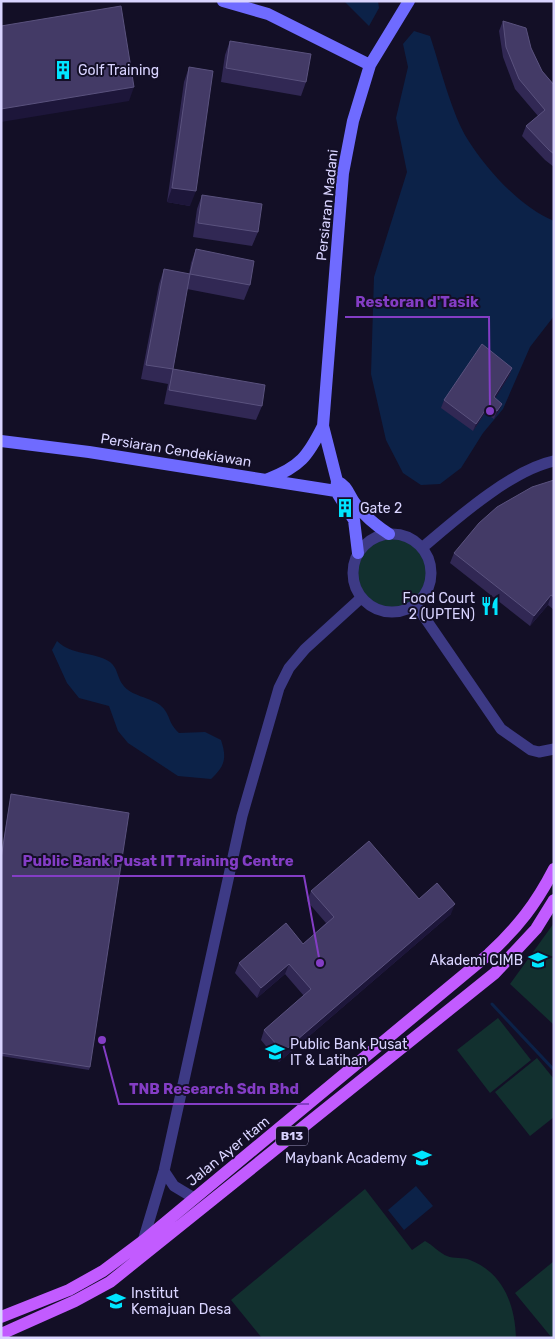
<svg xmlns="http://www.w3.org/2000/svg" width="555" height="1339" viewBox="0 0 555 1339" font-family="Rubik,sans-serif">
<rect width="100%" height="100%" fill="#130f26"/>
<path fill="#12302f" d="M358 573a34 34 0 1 1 68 0a34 34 0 1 1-68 0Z
M554,923V1025L510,984Z
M498,1018L531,1060L490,1093L457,1050Z
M537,1058L554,1079V1117L530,1136L495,1092Z
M365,1189L412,1250L425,1241C431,1244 441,1254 447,1256C454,1259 463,1257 470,1260C503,1273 515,1304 516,1338H262L231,1300Z
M554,1261V1338H552L515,1293Z"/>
<path fill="#0c2248" d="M344,1H378L379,8L369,26Z
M414,31L430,36C440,66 452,115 468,140C487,170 521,208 554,221V316L530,347L503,409L483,433L461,468L440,484L421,485L403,473L386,440L371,374L374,277L407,172L396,118L408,67L403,44Z
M57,641C72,656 93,651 110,662C118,668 117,678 123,685C131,696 149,697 160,705C171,714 167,722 179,733L205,732L221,740C227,758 225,766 211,779L178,776L128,743L118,731L109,706L79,698L67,683L52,650Z
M416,1186L433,1206L404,1230L388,1210Z"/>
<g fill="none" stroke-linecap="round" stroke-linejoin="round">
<path stroke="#0c2248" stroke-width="3" d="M492,1004L554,1070"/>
<path stroke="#3d3a85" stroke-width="11" d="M353 573a39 39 0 1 1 78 0a39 39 0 1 1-78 0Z
M422,548C455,520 511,470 554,461
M416,605L501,729L531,750L539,752L554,749
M164,1171L174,1186L194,1198
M143,1241L164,1171L242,816L279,688L289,668L305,649L361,598"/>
<path stroke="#6f6bff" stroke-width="12" d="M223,1L268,14L370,65
M1,441L89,452L336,491L343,487
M268,479C300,467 308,456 323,426
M337,481C347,486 348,493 354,502C364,516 375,525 389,534
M358,553L354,520L336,491L337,481L323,426L343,173L353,121L370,65L409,1"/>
<path stroke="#c25bff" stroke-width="12" d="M1,1317L69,1290L103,1271L143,1241L489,954C518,927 536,904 554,869
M1,1334L75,1301L110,1282L495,973L536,929L554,900"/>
</g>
<path fill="#312854" d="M503,21L531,48L542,71L554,85V167L545,160L522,136L526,126L538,116L515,89L503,57L499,31Z
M230,41L306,82L301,96L221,82L225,55Z
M189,67L190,206L167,202L184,82Z
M202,195L258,232L252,246L193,237L197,209Z
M196,249L250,285L244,300L187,289L173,369L262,406L256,420L164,404L168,384L141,379L159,284L164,269L189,274L191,263Z
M512,368L509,376L495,398L499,411L494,419L485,413L473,431L441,408L444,400Z
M554,480V610L548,605L530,626L450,563L454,553Z
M11,794L90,1067L89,1070L1,1056V855Z
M311,891L419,899L451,914L279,1062L261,1040L264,1030L304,996L285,974L257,998L235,973L239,963L303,944L326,923L307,901Z"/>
<path fill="#1d163a" d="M134,87L129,101L1,122V109Z
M172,188L196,191L190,206L167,202Z
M512,368L509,376L491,405L494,397Z
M502,404L499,411L494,419L497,411Z
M488,406L485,413L473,431L476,424Z
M551,595L548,605L530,626L534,616Z
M455,904L451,914L279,1062L283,1052Z
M289,964L285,974L257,998L261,988Z"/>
<path fill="#433a66" stroke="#5a527e" d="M121,6L134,87L1,109V26Z
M503,21L526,28L531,48L542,71L554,85V154L549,150L526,126L545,110L519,79L506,47Z
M230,41L311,54L306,82L226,68Z
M189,67L213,71L196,191L172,188Z
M202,195L262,204L258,232L198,223Z
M196,249L254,261L250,285L190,274Z
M164,269L190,274L173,369L146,365Z
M482,344L512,368L494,397L502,404L497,411L488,406L476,424L444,400Z
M173,369L265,385L262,406L169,390Z
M554,480V597L551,595L534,616L454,553L479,523L497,507L532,487Z
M11,794L129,813L90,1067L1,1053V859Z
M369,841L419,899L437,883L455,904L283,1052L264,1030L311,989L289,964L261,988L239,963L286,923L303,944L334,917L311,891Z"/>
<defs>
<g id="building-bare" transform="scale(1.5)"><path d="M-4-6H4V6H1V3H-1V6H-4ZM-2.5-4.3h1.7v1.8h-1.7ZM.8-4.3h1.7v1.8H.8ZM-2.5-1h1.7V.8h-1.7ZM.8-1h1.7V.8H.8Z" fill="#00e5ff" stroke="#130f26" stroke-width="2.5" paint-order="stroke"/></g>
<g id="restaurant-bare" transform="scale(1.5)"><path d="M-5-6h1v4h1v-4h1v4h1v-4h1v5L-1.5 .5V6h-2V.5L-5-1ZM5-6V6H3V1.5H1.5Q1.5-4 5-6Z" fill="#00e5ff" stroke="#130f26" stroke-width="2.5" paint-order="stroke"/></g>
<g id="university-bare" transform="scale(1.5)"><path d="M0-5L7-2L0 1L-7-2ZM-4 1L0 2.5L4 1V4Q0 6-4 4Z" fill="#00e5ff" stroke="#130f26" stroke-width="2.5" paint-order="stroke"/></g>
</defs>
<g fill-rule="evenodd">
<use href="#building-bare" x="63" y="70"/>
<use href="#building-bare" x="345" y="508"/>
<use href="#restaurant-bare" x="490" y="606"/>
<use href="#university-bare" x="538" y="960"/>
<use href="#university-bare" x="275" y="1052"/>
<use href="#university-bare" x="422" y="1158"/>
<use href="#university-bare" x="116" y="1301"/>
</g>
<g text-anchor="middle" stroke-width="4" stroke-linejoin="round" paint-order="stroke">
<rect fill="#130f26" stroke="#9e99be" stroke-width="1" x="276" y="1126.5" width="32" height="19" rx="4"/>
<g font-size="12" font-weight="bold" fill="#d9d4ff">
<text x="292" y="1140">B13</text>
</g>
<g font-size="14" fill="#d9d4ff" stroke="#130f26" text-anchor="start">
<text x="78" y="75">Golf Training</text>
<text x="360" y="513">Gate 2</text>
<text x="475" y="603" text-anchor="end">Food Court<tspan x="475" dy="16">2 (UPTEN)</tspan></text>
<text x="523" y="965" text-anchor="end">Akademi CIMB</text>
<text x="290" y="1049">Public Bank Pusat<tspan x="290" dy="16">IT &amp; Latihan</tspan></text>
<text x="407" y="1163" text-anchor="end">Maybank Academy</text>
<text x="131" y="1298">Institut<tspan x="131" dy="16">Kemajuan Desa</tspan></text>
</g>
<g font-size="14" fill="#d9d4ff" stroke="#130f26">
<text transform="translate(327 205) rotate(-84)" y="5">Persiaran Madani</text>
<text transform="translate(176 450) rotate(9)" y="5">Persiaran Cendekiawan</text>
<text transform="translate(228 1151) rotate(-39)" y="5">Jalan Ayer Itam</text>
</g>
</g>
<path fill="none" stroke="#843dc5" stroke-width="2" d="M490 411L489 317H345M320 963L304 876H12M102 1040L119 1104H309"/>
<g fill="#843dc5" stroke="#130f26" stroke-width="2">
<circle cx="490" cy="411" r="5"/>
<circle cx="320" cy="963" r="5"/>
<circle cx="102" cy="1040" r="5"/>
</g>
<g font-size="15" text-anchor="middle" font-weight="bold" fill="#843dc5" stroke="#130f26" stroke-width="4" stroke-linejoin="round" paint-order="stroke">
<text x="417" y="307">Restoran d'Tasik</text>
<text x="158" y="866">Public Bank Pusat IT Training Centre</text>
<text x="214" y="1094">TNB Research Sdn Bhd</text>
</g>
<rect width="555" height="1339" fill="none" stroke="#d9d4ff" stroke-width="5"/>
</svg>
